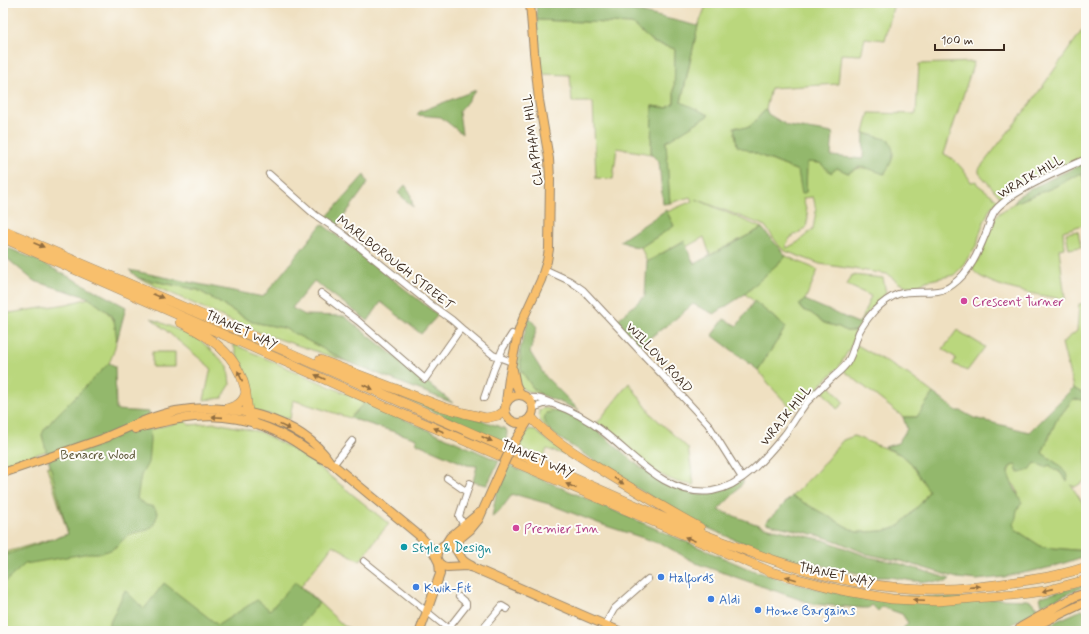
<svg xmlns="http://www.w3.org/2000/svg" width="1089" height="634" viewBox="0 0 1089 634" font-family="Mynerve,sans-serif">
<rect width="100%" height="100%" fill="#fdfcf7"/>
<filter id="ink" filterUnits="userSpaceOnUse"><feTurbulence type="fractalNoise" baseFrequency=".025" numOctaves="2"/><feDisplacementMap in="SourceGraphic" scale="8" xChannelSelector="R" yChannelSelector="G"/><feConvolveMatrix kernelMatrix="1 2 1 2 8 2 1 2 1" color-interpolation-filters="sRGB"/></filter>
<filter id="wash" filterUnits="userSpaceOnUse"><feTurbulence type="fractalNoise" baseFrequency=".012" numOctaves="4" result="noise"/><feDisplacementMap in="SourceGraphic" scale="16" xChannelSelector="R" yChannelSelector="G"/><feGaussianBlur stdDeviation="0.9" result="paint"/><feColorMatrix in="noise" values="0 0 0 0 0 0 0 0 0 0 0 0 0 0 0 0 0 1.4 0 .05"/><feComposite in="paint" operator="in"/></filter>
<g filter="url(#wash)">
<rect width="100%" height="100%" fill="#efe0c1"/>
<path fill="#bad77d" stroke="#7a804e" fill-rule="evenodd" d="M707,3H894L885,40L865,38L861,55L841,54L838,84L771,88L766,109L749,128L734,127L763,157L798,171L806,192L807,162L820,163L831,172L837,168L848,173C864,164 868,168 885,174L889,140L864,133L869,113L916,114L919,64L974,62L944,154C957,160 964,170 971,182L976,181L977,184L998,200C996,204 994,204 991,207C988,212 977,237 978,243L961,268L954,275L926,281L919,286H907L899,283L887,274L820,264L785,251L780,247L765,226L696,199L762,228L710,255L704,237L686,247L683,241L647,262L641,247L674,226L667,212L692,201L690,197L670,203L665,142L709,115L681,103L698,26ZM813,197L814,200L816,211L813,229L798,242L787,248L786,245L790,238L806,228L808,217L803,198Z
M537,20L632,24L654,43L675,49L674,103L667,108L652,106L651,154L617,148L613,179L596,178L593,102H572L570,75L541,74Z
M1086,25V157L1014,192L1002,199L979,173V169L1030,104Z
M1081,173C1089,184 1086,210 1086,224L1063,231L1064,248L1059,249L1065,299C1046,297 980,286 972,268L980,257L992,224L998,214L1014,203L1052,188Z
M1078,231L1081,247L1069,249L1066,233Z
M786,256L818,270L805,300L799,304L802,310L811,313L824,323L839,327L846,331H856L852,344L839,367L794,411L773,389L758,370L786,327L745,294Z
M852,275L883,278L886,293L861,320L871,296L847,285Z
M138,278L198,290L252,322L284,328L348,362L249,329Z
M89,298C96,303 103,308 109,314C122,327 116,349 109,363L55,417L42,435L47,451L3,465V314L67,304Z
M1086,303V395L1073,388L1062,343L1077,331L1079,304Z
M151,318L200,340L228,366L230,385L222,398L204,400L211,368Z
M957,330L985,347L967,371L953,364L956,358L943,349Z
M233,344L365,402L350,418L293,400L290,419L253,411L247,381Z
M857,345L909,375L933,393L917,417H903L843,370Z
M520,349L521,370L533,388L542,395C536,393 528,392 523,389C512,382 518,359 520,349Z
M152,352H175V367H152Z
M629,383L652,415L688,448L694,485L677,482L659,474L636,456L597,423Z
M830,386L844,403L837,409L823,392Z
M1073,399L1086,400V480L1075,487L1071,485L1086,508V551L1042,547L1016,530L1013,524C1016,519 1019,499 1018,493C1016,481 1002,481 1011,466L1016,464L1032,466L1035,463C1040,466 1043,464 1048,465C1055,466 1062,475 1066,480L1059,465L1042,453L1056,421Z
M545,408L557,411L546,413L556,436C546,428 538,425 539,410Z
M185,421L189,425L216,423L260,432L304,455L389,524L379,535L360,561L333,545L301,586L344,626L356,631H337L335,629L333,631H3V553L68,534L47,467L159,427Z
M529,429L534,430L568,456L547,449L543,457L518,447Z
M854,436L902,455L911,463L929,491L922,502L900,525L893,529L882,531L865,532H856L792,496L818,470L843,440Z"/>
<path fill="#93b86c" stroke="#677145" d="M536,3H564L571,6H588L589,3H602L698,26L681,102L709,115L666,142L670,203L663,204L659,162L651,154L652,106L667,108L674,103L675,49L654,43L632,24L537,20Z
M476,90L459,112L462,134L441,117L417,115L419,112Z
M766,109L768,114L788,126L833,133L831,156L863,159L864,133L889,140C897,154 892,162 884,174L870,169L859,167L848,173L837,168L831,173L820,163L807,162L806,192L802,194L798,171L737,146L734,127L749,128Z
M1086,162V187L1084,177L1081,173L1052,188L1014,203L1020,195L1036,186Z
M364,175L368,183L337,226L325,219Z
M405,185L410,192L413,207L398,193Z
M666,210L674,226L641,247L632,246L620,241Z
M322,224L438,315L421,334L381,302L368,321L314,281L292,308L305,315L344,316L453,403L348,362L284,328L252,322L198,290L138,278L129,270L263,297Z
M762,228L786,256L745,294L714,314L693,304L674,320L640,345L615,322L645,296L647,262L684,241L694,264Z
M8,248L39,261L126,307L117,341L114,320L109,313L87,297L34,281L3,255V251Z
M805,300L858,323L861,320L862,322L856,331H846L839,327L824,323L811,313L802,310L799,304Z
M754,301L786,327L758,370L712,335L724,319L737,326Z
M529,318L537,327L530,352L545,376L579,410L542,395L533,388L521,370L520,349Z
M109,363L115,366L116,410L149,412L150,441L148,463L141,475L137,499L146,505L154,507L158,514C156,518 155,524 151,528C146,532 137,531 131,534C127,535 124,539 121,542C113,551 103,554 90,553L25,564L3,584V556L5,555L68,534L42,435L44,430L55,417Z
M324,364L506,429L507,432L506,443Z
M1073,388L1086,395V400L1073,399L1056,421L1042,453L1059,465L1068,476L1067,481L1059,471L1054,470L1050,465L1045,467L1035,463L1030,470L1020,473L1017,471L1016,465L1011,466C1010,467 1008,469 1008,471C1007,476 1019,496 1022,503C1013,512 1019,516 1013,524L1016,530L1042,547L1086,551V556L1052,567L1004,577L977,580L957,578L901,561L867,554L839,542L821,536L765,523L792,496L856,532H865L882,531L893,529L900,525L922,502L929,491L911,463L902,455L885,447L898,443L907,429L903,417H917L933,393L957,411H961L974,418L1029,432Z
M365,402L499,461L487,485L473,482L477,466L467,465L416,443L417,439L350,418Z
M557,411L573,416L593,427L639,466L690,493L701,495L714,493L742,480L744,481L736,492L718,510L764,527L824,540L869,557L894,562L950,579L946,582L913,581L890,577H875L802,561C791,560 781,555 770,552C690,528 625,480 556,436L547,426L544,419L546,413Z
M509,465L749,569L792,583L843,594L1027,600L1033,602L1038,609L1001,631H901L908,623L902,614L882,607L878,611L872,605L869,608H862L813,604L698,564L662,544L603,525L549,504L517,495L511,496L499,512L492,517L497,489Z
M295,582L319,603L296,631H106L125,590L144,609L164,583L218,625L257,600L270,610Z
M1086,584V586L1042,605L1040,597Z
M1082,610L1086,611V626L1073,631H1034Z"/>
</g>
<g filter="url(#ink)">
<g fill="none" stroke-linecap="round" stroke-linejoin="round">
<g stroke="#958570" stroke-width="8">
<path id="minor" d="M269,174L315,215L342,233L434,307L452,320L461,328L493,355L509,361L513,359
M544,269L570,281L583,290L708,424L742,478
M321,293L358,321L425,379L461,328
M484,398L494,369L503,348L512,334
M528,398C538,397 544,400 553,404C570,410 587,419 601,430C634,455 666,497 712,491C743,486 767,456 786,433C793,423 799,412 807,402C815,394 823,386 831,379C836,374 843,369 847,363C853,354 855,342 859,332C863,324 868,318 874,311C880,305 890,297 898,294C916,288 937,297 952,285C970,272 978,253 986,233C989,226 990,219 994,212C1005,194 1065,168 1086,159
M533,408L544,404L551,403
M333,465L352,441
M447,478L467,492
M464,526L459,516L470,483
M364,561L451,631
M605,625L614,609L648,579
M448,629L466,606V603L459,597
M481,631L502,606L507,609"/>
</g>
<g stroke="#958570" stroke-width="10">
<path id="major" d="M513,370L516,385L521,395
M505 409a14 14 0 1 1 28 0a14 14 0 1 1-28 0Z
M506,402L509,378L518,333L523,319L541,280L547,261L549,249L550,179L549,159L539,100L534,52L530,3
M135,429C190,414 232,408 285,436C301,444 314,457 330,462
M104,438C128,428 151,416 176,411C226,401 300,417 330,462L421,537L433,551L439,563L443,566L447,567L467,566L476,569L619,631
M512,446L528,421
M3,473L108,437
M445,545L450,537L479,513
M457,549L458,540L470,530L479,519L504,463
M437,559C436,554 437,550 441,547C452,538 457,552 462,559C464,562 468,564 472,566
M420,631L440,574L439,563
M1018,631L1021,627L1074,597L1086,593
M1025,631L1086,602"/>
</g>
<g stroke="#958570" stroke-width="10">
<path id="highway" d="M3,230L256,338L687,528C756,555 831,584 906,588C942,591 979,588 1015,582C1039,579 1063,575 1086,567
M3,238L288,363L386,407L771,572L841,590L892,599L937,601L1013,595L1045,591L1086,580
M180,322C209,336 237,354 245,388C248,401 245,414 255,424
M320,360L443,407L464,413L486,418L499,415L505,411
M226,409C236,406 243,404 246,392
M531,417C548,437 570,450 592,464C627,486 663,507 700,528"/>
</g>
<use href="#minor" stroke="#fff" stroke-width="6"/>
<use href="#major" stroke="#f8bf6c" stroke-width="8"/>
<use href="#highway" stroke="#f8bf6c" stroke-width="9"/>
<g stroke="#958570" stroke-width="10" stroke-linecap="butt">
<path id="major-bridge" d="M504,463L512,446"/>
</g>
<use href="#major-bridge" stroke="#f8bf6c" stroke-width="8"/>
</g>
<defs><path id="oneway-solid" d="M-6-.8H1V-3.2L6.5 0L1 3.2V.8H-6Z"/></defs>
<g fill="#906d41">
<use href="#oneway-solid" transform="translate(39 245) rotate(23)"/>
<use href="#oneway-solid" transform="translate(158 296) rotate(23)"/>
<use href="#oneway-solid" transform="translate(240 376) rotate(-115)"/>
<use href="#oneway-solid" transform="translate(320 377) rotate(-156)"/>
<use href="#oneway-solid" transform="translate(368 387) rotate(24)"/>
<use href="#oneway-solid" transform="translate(217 417) rotate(-176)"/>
<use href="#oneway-solid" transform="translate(285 427) rotate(26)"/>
<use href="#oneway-solid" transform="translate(439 430) rotate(-157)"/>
<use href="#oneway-solid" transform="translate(487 439) rotate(24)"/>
<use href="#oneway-solid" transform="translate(619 481) rotate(33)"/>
<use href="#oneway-solid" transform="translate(571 486) rotate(-156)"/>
<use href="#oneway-solid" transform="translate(690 539) rotate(-157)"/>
<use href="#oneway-solid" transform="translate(791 578) rotate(-164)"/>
<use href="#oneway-solid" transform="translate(975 587) rotate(-6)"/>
<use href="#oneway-solid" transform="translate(1048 590) rotate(167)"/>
<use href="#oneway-solid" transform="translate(919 600) rotate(-177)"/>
</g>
</g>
<g fill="#d1479c" stroke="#fdfcf7" stroke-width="1.5">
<circle cx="964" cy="301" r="4"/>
<circle cx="516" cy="528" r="4"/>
</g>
<circle fill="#0f9aa8" stroke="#fdfcf7" stroke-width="1.5" cx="404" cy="547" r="4"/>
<g fill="#3f7fe0" stroke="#fdfcf7" stroke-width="1.5">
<circle cx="661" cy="577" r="4"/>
<circle cx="416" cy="587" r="4"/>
<circle cx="711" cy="599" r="4"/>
<circle cx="758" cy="610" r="4"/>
</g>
<g text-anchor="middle" stroke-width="4" stroke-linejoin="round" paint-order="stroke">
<g font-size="13" fill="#3b2a1e" stroke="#fdfcf7">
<text transform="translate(532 140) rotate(-97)" y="5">CLAPHAM HILL</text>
<text transform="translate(1030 176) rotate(-30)" y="5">WRAIK HILL</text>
<text transform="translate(396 262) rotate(38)" y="5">MARLBOROUGH STREET</text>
<text transform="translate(242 329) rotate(24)" y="5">THANET WAY</text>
<text transform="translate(660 357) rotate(47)" y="5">WILLOW ROAD</text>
<text transform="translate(785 415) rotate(-51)" y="5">WRAIK HILL</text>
<text transform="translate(538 458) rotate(23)" y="5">THANET WAY</text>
<text transform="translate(837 574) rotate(12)" y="5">THANET WAY</text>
</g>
<g font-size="13" fill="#b23c85" stroke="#fdfcf7" text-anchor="start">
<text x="972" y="306">Crescent Turner</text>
<text x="524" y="533">Premier Inn</text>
</g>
<g font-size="13" fill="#5b5536" stroke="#fdfcf7">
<text x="98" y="459">Benacre Wood</text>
</g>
<g font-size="13" fill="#0d838f" stroke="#fdfcf7" text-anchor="start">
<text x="412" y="552">Style &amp; Design</text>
</g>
<g font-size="13" fill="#366cbe" stroke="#fdfcf7" text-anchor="start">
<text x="669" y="582">Halfords</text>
<text x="424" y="592">Kwik-Fit</text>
<text x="719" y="604">Aldi</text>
<text x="766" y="615">Home Bargains</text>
</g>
</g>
<rect width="1089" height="634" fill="none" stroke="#fdfcf7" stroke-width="16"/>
<path d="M935 44v6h69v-6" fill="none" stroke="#3b2a1e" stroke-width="2"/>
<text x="941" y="44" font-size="12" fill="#3b2a1e" stroke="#fdfcf7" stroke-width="3" paint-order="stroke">100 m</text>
</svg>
